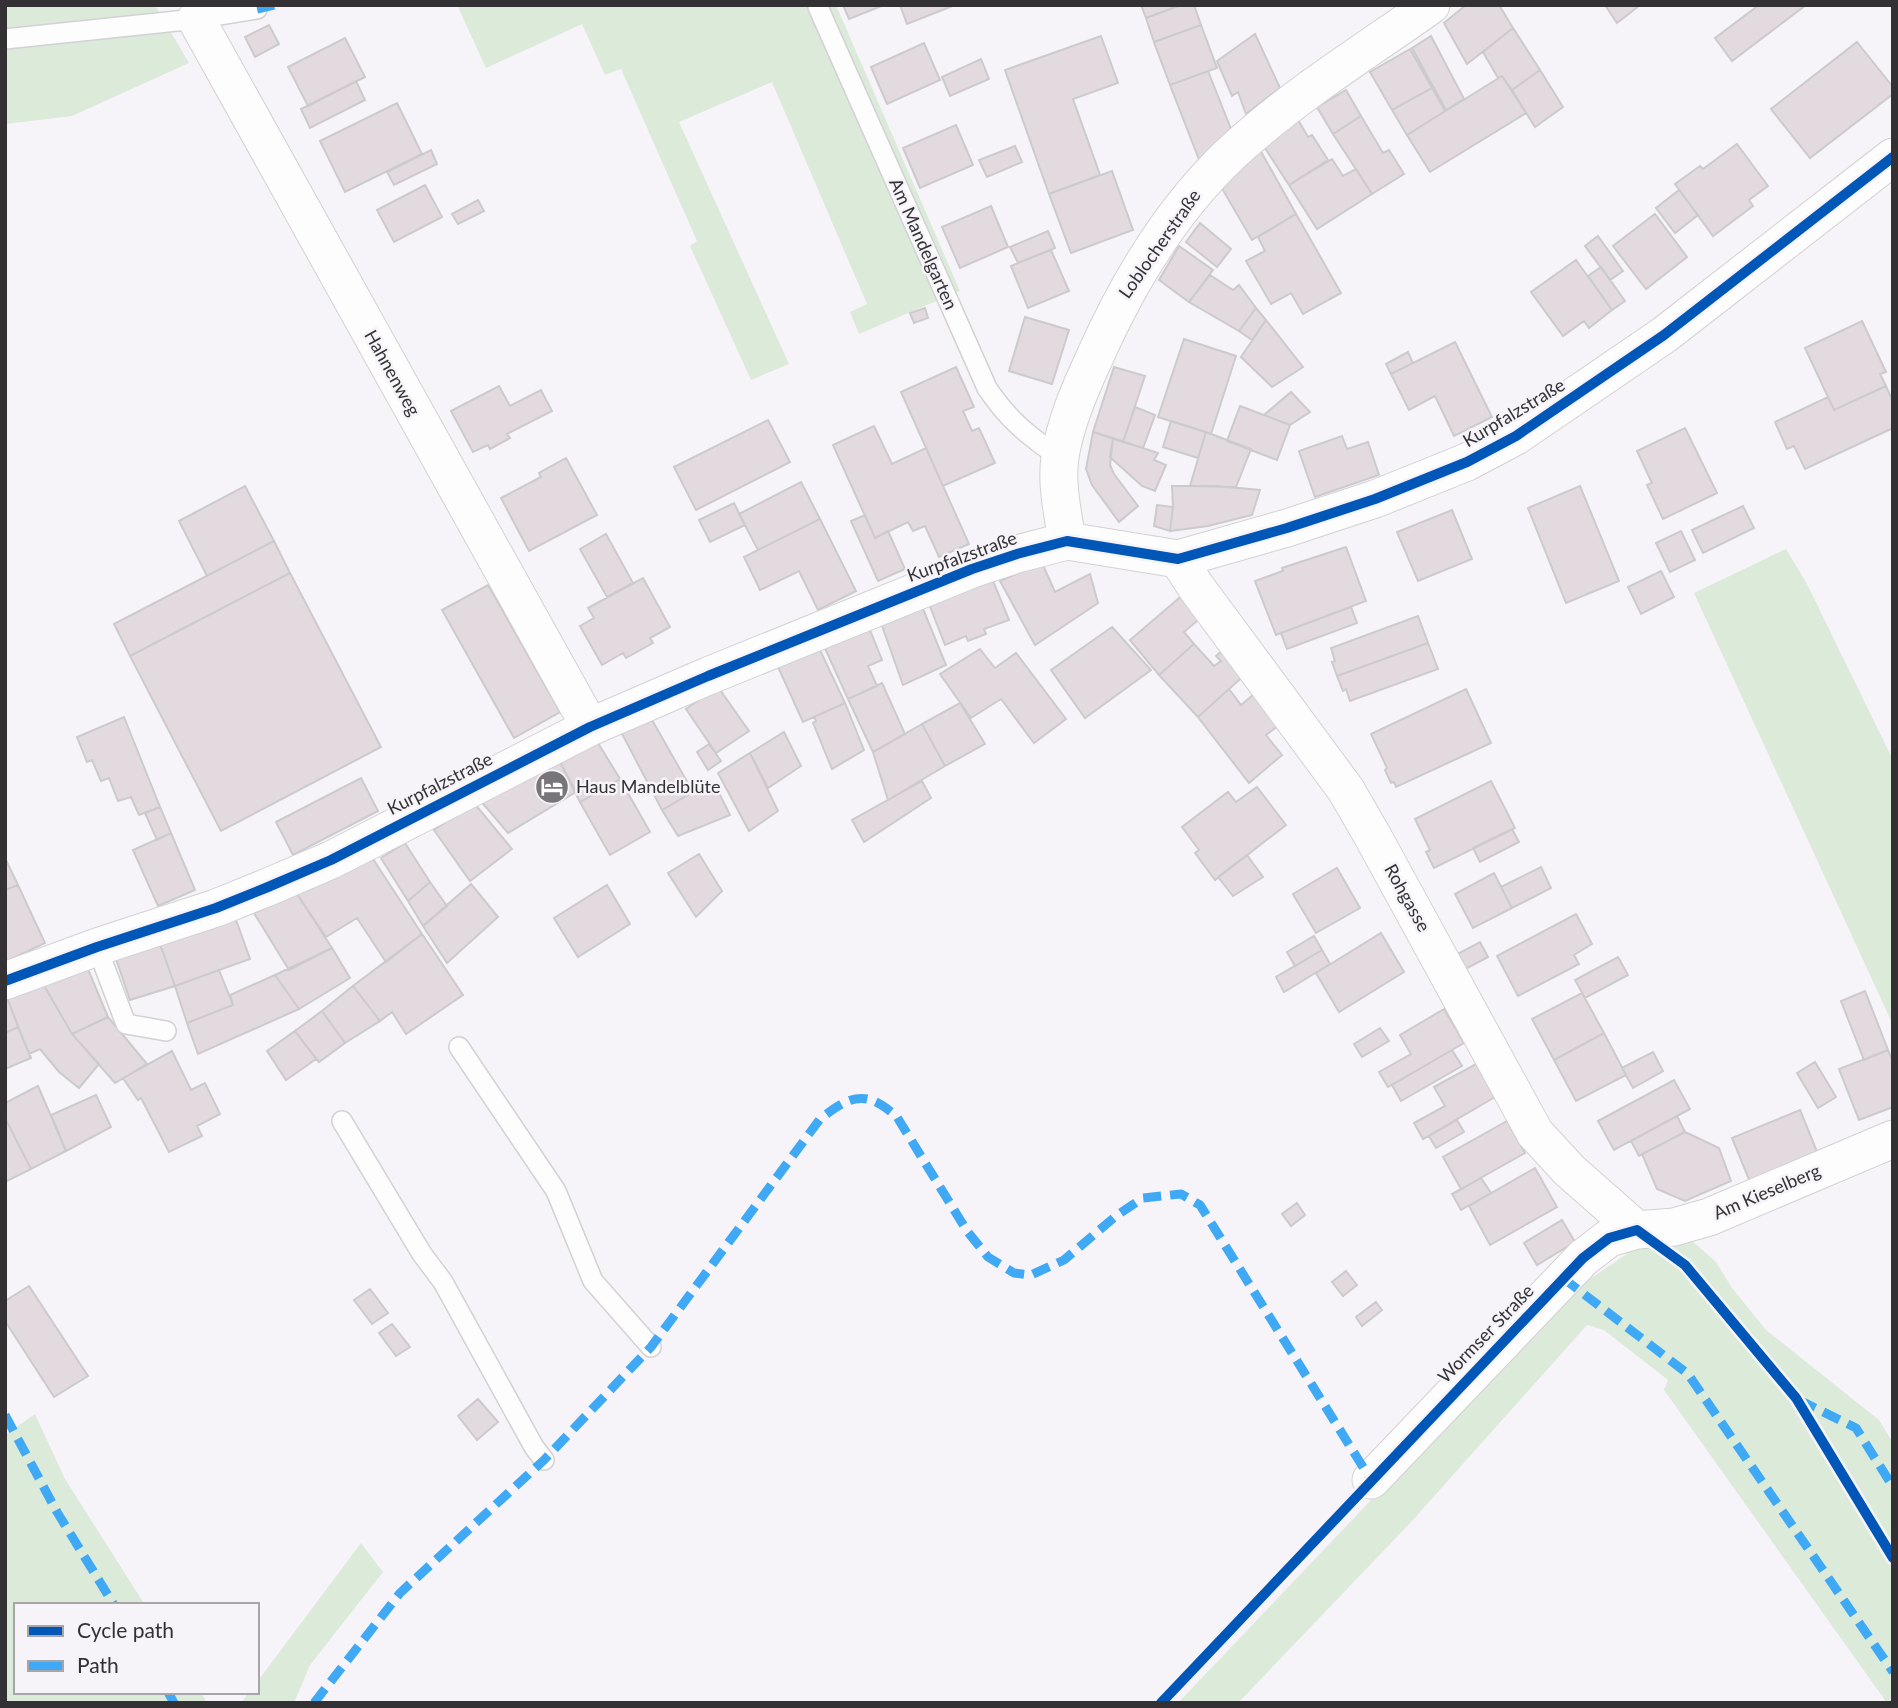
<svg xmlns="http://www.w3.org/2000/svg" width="1898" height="1708" viewBox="0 0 1898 1708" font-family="Lato,sans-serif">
<rect width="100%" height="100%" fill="#f6f4f8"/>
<path fill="#dceada" d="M5,5H155L189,63L72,116L5,124Z
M457,5H836L960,291L859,334L850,312L867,304L772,82L679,122L789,364L751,380L690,246L697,241L621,69L605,75L582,24L486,68Z
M1786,549L1807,584L1893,760V1025L1694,593Z
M1691,1240L1716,1262L1732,1288L1766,1330L1879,1420L1893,1443V1703H1887L1664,1390L1668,1380L1604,1330L1587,1325L1412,1521L1238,1703H1178L1565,1296L1634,1249Z
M35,1414L65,1479L145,1605H16V1692H201L207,1703H8L5,1697V1435Z
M361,1543L383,1572L310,1665L294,1703H241L249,1692H257V1682Z"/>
<path fill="#e3dadf" stroke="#cccacd" stroke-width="2" d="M843,5H884L849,19Z
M900,5H955L907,24Z
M1141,5H1181L1146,18Z
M1181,5H1194L1201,25L1154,42L1146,18Z
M1466,5H1499L1513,28L1467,64L1444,23Z
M1605,5H1640L1617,23Z
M1759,5H1806L1732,61L1715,38Z
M269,25L279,44L255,57L245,37Z
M1201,25L1217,68L1170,85L1154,42Z
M1513,28L1540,70L1512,90L1502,76L1498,78L1483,52Z
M1255,34L1280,88L1246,114L1238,92L1232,96L1217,61Z
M1101,36L1118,83L1073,99L1100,175L1049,194L1005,70Z
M1431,36L1464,99L1446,110L1412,48Z
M345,38L365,77L308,106L288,67Z
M1857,42L1893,87V94L1810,158L1771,109Z
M924,43L940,80L887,104L871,67Z
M1410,49L1432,88L1392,110L1370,72Z
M981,59L989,79L950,96L942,77Z
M1540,70L1563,107L1535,127L1512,90Z
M1208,71L1231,129L1200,162L1170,85Z
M1502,76L1526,113L1430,172L1407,135Z
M356,81L365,100L310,128L301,109Z
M1432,88L1445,111L1407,135L1392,110Z
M1346,90L1361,116L1333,134L1317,107Z
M397,103L422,154L345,192L320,141Z
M1361,116L1383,153L1389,150L1404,174L1372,194L1333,134Z
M1297,118L1308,137L1312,135L1328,160L1289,185L1261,142Z
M956,125L973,165L920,188L903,148Z
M1737,144L1768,186L1749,200L1753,206L1713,236L1675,184L1700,166L1703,169Z
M1015,146L1022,162L987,177L979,160Z
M1259,148L1296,214L1252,240L1220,185Z
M431,150L437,164L394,185L387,172Z
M1332,159L1343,176L1356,169L1372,194L1317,229L1289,185Z
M1112,171L1133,230L1071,253L1049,194Z
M425,185L442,217L394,242L377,210Z
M1679,190L1698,215L1675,233L1656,208Z
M478,200L484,211L458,224L452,214Z
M991,206L1008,247L960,268L942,227Z
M1296,214L1341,293L1303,314L1291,293L1271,304L1246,261L1265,251L1258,237Z
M1655,214L1687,257L1646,289L1613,246Z
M1200,223L1231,249L1217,267L1186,242Z
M1048,231L1055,248L1018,263L1010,247Z
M1598,236L1623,271L1610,280L1585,246Z
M1179,246L1213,270L1189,302L1159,280Z
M1051,250L1069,291L1028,308L1011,266Z
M1576,260L1612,310L1589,328L1584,321L1563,336L1531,292Z
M1601,267L1625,301L1612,310L1588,276Z
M1210,275L1233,290L1239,285L1256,308L1239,331L1189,302Z
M925,308L928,318L914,323L910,313Z
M1256,308L1266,320L1252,340L1239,331Z
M1025,317L1069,330L1052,384L1009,371Z
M1266,320L1303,367L1272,387L1241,357Z
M1862,321L1886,372L1880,374L1886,386L1834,410L1805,348Z
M1184,339L1236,356L1211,434L1158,417Z
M1455,342L1492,417L1454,436L1435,396L1409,410L1391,374Z
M1408,352L1413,363L1391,374L1386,364Z
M956,367L974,407L963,411L972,431L979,428L995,463L943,486L901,392Z
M1114,367L1145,376L1123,442L1093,432Z
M499,386L510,406L541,390L552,411L507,434L510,438L490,449L488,445L473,452L451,411Z
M1886,386L1893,402V428L1805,469L1794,446L1787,449L1775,422L1828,397L1834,410Z
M1291,392L1310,412L1290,425L1264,415Z
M1240,406L1290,425L1277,460L1227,441Z
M1135,407L1155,415L1143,448L1123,442Z
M768,420L790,462L696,510L674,467Z
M1171,421L1206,432L1198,458L1163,447Z
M874,426L892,464L926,448L969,544L939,557L925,526L913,531L908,522L875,538L833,445Z
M1685,428L1717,493L1663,519L1647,485L1652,483L1637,451Z
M1093,432L1113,438L1110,465L1114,474L1138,506L1119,522L1092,485L1086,469Z
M1206,432L1251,449L1236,487L1190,486Z
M1342,436L1347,449L1368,442L1379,475L1315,497L1299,451Z
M1113,438L1158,453L1154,460L1166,465L1155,491L1142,486L1110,457Z
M566,458L597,515L529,551L501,498L541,477L539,473Z
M801,482L820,519L758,550L739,514Z
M245,486L274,541L207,576L179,521Z
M1172,486H1216L1260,490L1252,515L1208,526L1170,531L1173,507Z
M1580,486L1619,581L1566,603L1528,508Z
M734,503L745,525L710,542L699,520Z
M1157,505L1173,507L1170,531L1154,526Z
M1743,506L1754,528L1703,553L1692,530Z
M1452,510L1472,559L1418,581L1397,532Z
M865,515L875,538L888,531L905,569L878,581L851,521Z
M820,519L856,591L818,610L799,571L760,590L744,557Z
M1681,531L1695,560L1670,572L1656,543Z
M606,534L633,583L607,597L580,549Z
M274,541L290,573L130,656L114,624Z
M1346,547L1366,601L1276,635L1255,581L1283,571L1282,568Z
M1042,563L1055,592L1090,574L1098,603L1035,645L1000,581Z
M1661,571L1674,597L1641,614L1628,587Z
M290,573L381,747L221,831L130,656Z
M991,576L1009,620L984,629L986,634L968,641L966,636L945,645L928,601Z
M643,578L670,627L650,638L653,643L626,658L623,653L602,665L580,626L594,618L588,608Z
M488,585L560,712L514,738L442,610Z
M1185,593L1204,615L1184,632L1194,644L1159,675L1130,640Z
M921,604L946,665L903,685L880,620Z
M1351,607L1357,623L1287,649L1281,633Z
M1418,616L1428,643L1337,676L1332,662L1335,661L1331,648Z
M868,625L882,660L868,666L877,686L848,699L823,644Z
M1112,627L1151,670L1085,718L1051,670Z
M1428,643L1438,669L1350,701L1346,689L1343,691L1337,676Z
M1194,644L1214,666L1221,661L1216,656L1226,647L1249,671L1198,717L1159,675Z
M819,648L845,703L803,722L778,667Z
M980,649L995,668L1016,653L1066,719L1034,743L1001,699L971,718L940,674Z
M882,683L905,734L873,752L848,699Z
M718,687L749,731L716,753L686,709Z
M1229,689L1241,705L1259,690L1283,722L1266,735L1282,755L1249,783L1198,717Z
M1466,689L1491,743L1396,787L1394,782L1391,783L1385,770L1387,768L1371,734Z
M845,703L864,750L832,769L813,723L816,721L814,717Z
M960,703L985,744L945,766L922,724Z
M648,713L693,792L662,810L619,728Z
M124,717L160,807L139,815L131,797L118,801L109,778L101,781L92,760L87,762L77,737Z
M922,724L945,766L888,800L873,752Z
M784,732L801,766L768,788L750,753Z
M595,738L620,779L580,802L558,758Z
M709,744L721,761L708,770L697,752Z
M750,753L778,811L749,831L718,773Z
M558,758L576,792L508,833L479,799Z
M361,778L378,811L293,855L276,822Z
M620,779L650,832L610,855L580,802Z
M922,781L931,798L864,842L852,820Z
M1491,781L1515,828L1434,868L1426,852L1430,850L1415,819Z
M715,785L730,815L678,836L662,810L693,792Z
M1257,787L1286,825L1215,880L1195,853L1199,850L1182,827L1228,792L1236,802Z
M474,803L512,849L470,881L434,830Z
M160,807L171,833L157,840L145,813Z
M1512,829L1519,842L1480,862L1473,848Z
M171,833L195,890L158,906L133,850Z
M405,843L430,882L408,901L381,858Z
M699,854L722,891L696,917L668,873Z
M1247,855L1263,877L1233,896L1218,877Z
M5,858L18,885L5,890Z
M373,859L422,934L386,962L357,918L326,937L297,894Z
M1541,867L1551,888L1512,908L1501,887Z
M1337,868L1360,908L1316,933L1293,894Z
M1494,873L1512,908L1473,928L1455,894Z
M430,882L447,906L423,926L408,901Z
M471,884L498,917L447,963L423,926Z
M18,885L45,943L5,962V890Z
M607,885L630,924L578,957L554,918Z
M297,894L332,948L289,970L254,913Z
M1576,914L1592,944L1574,955L1579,964L1518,996L1497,956Z
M235,917L250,959L175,986L160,944Z
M1381,933L1404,972L1339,1012L1316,973Z
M422,934L463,995L406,1034L392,1012L380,1021L353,986Z
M1314,936L1322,950L1295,966L1287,952Z
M1480,942L1488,957L1458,973L1450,958Z
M160,944L175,986L130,1000L116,959Z
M332,948L350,978L299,1009L275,975Z
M1322,950L1330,964L1284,992L1276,977Z
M1618,957L1628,975L1585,998L1575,980Z
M87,967L108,1017L72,1034L42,982Z
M219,970L233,1005L187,1023L175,986Z
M275,975L299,1009L198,1054L187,1023L233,1005L230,995Z
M42,982L72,1034L99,1064L79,1088L59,1072L40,1049L29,1054L6,995Z
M353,986L380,1021L345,1043L322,1011Z
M1865,991L1888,1050L1864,1060L1841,1001Z
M1582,993L1604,1033L1554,1060L1532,1019Z
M6,995L18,1027L5,1033V996Z
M1444,1009L1464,1043L1388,1087L1379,1072L1411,1054L1400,1035Z
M322,1011L345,1043L319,1062L295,1031Z
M108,1017L147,1064L115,1083L72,1034Z
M18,1027L31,1058L5,1069V1033Z
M1380,1028L1389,1041L1362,1057L1354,1044Z
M295,1031L316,1059L286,1080L267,1051Z
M1604,1033L1626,1075L1576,1101L1554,1060Z
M1452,1050L1462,1066L1401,1101L1392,1085Z
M1888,1050L1893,1062V1107L1859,1120L1839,1069Z
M172,1051L191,1090L205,1083L220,1114L197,1126L202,1136L169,1152L141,1098L138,1100L123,1078Z
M1653,1052L1663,1071L1633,1088L1622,1068Z
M1815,1062L1836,1097L1818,1108L1797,1073Z
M1476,1064L1495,1097L1423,1139L1414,1123L1445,1106L1434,1087Z
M1674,1080L1690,1109L1614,1150L1598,1121Z
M38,1086L66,1151L31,1169L5,1118V1103Z
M96,1095L111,1127L66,1151L51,1115Z
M1800,1110L1818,1154L1750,1182L1732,1138Z
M1677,1116L1685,1132L1639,1156L1631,1141Z
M5,1118L31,1169L5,1182Z
M1457,1120L1464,1132L1436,1148L1429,1136Z
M1507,1121L1525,1153L1461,1189L1443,1157Z
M1685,1132L1719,1148L1731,1181L1685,1201L1657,1189L1642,1154Z
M1535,1168L1557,1207L1490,1245L1469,1206Z
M1481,1178L1491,1193L1461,1210L1452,1194Z
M1297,1203L1305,1215L1291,1226L1282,1214Z
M1562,1220L1575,1242L1537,1265L1524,1243Z
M1346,1271L1357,1285L1343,1296L1332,1282Z
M29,1286L88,1376L54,1397L5,1321V1301Z
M370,1289L388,1313L372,1324L354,1300Z
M1376,1302L1382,1310L1362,1326L1356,1317Z
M392,1324L410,1347L396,1356L379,1333Z
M478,1399L498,1422L477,1440L458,1416Z"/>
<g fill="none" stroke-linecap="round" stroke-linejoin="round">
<g stroke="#d2d1d3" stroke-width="22">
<path id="service" d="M818,7L987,388C1009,421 1028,435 1060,458
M5,39L196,19L257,9
M97,947L126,1024L166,1031
M459,1047L556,1191L593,1281L651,1347
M342,1121L422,1254L443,1282L534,1447L544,1460"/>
</g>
<g stroke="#d2d1d3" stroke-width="39">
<path id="minor" d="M196,19L590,727
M1067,541C1063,514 1056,485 1060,457C1065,424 1079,391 1093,361C1129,279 1177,199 1246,140C1303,90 1369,49 1431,5
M1178,559L1196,587L1346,790L1372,835L1535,1133L1569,1170L1637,1230
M5,981L97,947L216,908L268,887L331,860L590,727L708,676L972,569L1017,554L1067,541L1178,559L1287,528L1375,499L1467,462L1516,436L1664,335L1893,157
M1371,1480L1583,1258L1609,1238L1637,1230L1674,1227L1709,1217L1893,1139"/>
</g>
<use href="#service" stroke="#fefdfe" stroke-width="19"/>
<use href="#minor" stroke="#fefdfe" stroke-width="37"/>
<path stroke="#3fa9f5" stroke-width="9" stroke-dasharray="18 9" stroke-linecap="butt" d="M257,9L274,5
M1563,1278L1688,1374L1893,1672
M1799,1400L1856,1428L1893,1487
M5,1415L57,1512L114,1605
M168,1692L174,1703
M314,1703L400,1593L544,1460L651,1347L820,1119C851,1095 866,1089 897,1117L967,1231L988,1257L1014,1273L1031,1275L1064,1260L1116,1216L1143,1198L1181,1194L1200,1205L1371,1480L1367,1483"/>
<g stroke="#f6f3f9" stroke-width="15">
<path id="cycleway" d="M5,981L97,947L216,908L268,887L331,860L590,727L708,676L972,569L1017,554L1067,541L1178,559L1287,528L1375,499L1467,462L1516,436L1664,335L1893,157
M1161,1703L1583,1258L1609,1238L1637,1230L1685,1265L1796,1398L1893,1558"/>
</g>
<use href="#cycleway" stroke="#0057b8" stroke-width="10"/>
</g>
<defs>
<g id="hotel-disc" transform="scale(1.75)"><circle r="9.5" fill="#777579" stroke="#f6f3f9"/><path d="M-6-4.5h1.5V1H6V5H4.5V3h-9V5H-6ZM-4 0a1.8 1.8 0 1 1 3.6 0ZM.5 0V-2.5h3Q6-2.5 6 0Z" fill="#fff"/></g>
</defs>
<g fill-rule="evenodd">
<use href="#hotel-disc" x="552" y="787"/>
</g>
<g text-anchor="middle" stroke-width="5" stroke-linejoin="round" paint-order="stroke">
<g font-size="18" fill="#333134" stroke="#f6f3f9">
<text transform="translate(923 244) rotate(66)" y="6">Am Mandelgarten</text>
<text transform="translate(1160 244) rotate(-55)" y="6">Loblocherstraße</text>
<text transform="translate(392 373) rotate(61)" y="6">Hahnenweg</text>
<text transform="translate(1514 413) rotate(-31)" y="6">Kurpfalzstraße</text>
<text transform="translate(962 557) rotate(-20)" y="6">Kurpfalzstraße</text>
<text transform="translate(440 784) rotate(-27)" y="6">Kurpfalzstraße</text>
<text transform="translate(1407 898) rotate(61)" y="6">Rohgasse</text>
<text transform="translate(1767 1192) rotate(-23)" y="6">Am Kieselberg</text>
<text transform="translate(1486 1334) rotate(-46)" y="6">Wormser Straße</text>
</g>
<g font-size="18" fill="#333134" stroke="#f6f3f9" text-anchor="start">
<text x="576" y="793">Haus Mandelblüte</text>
</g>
</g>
<rect width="1898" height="1708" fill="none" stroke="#333134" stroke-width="14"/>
<rect x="14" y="1603" width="245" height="91" fill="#f6f3f9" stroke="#a8a5aa" stroke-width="2"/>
<rect x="28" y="1626" width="35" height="10" fill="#0057b8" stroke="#a8a5aa" stroke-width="2"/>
<text x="77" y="1638" font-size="21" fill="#333134">Cycle path</text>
<rect x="28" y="1661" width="35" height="10" fill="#3fa9f5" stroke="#a8a5aa" stroke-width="2"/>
<text x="77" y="1673" font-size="21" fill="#333134">Path</text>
</svg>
